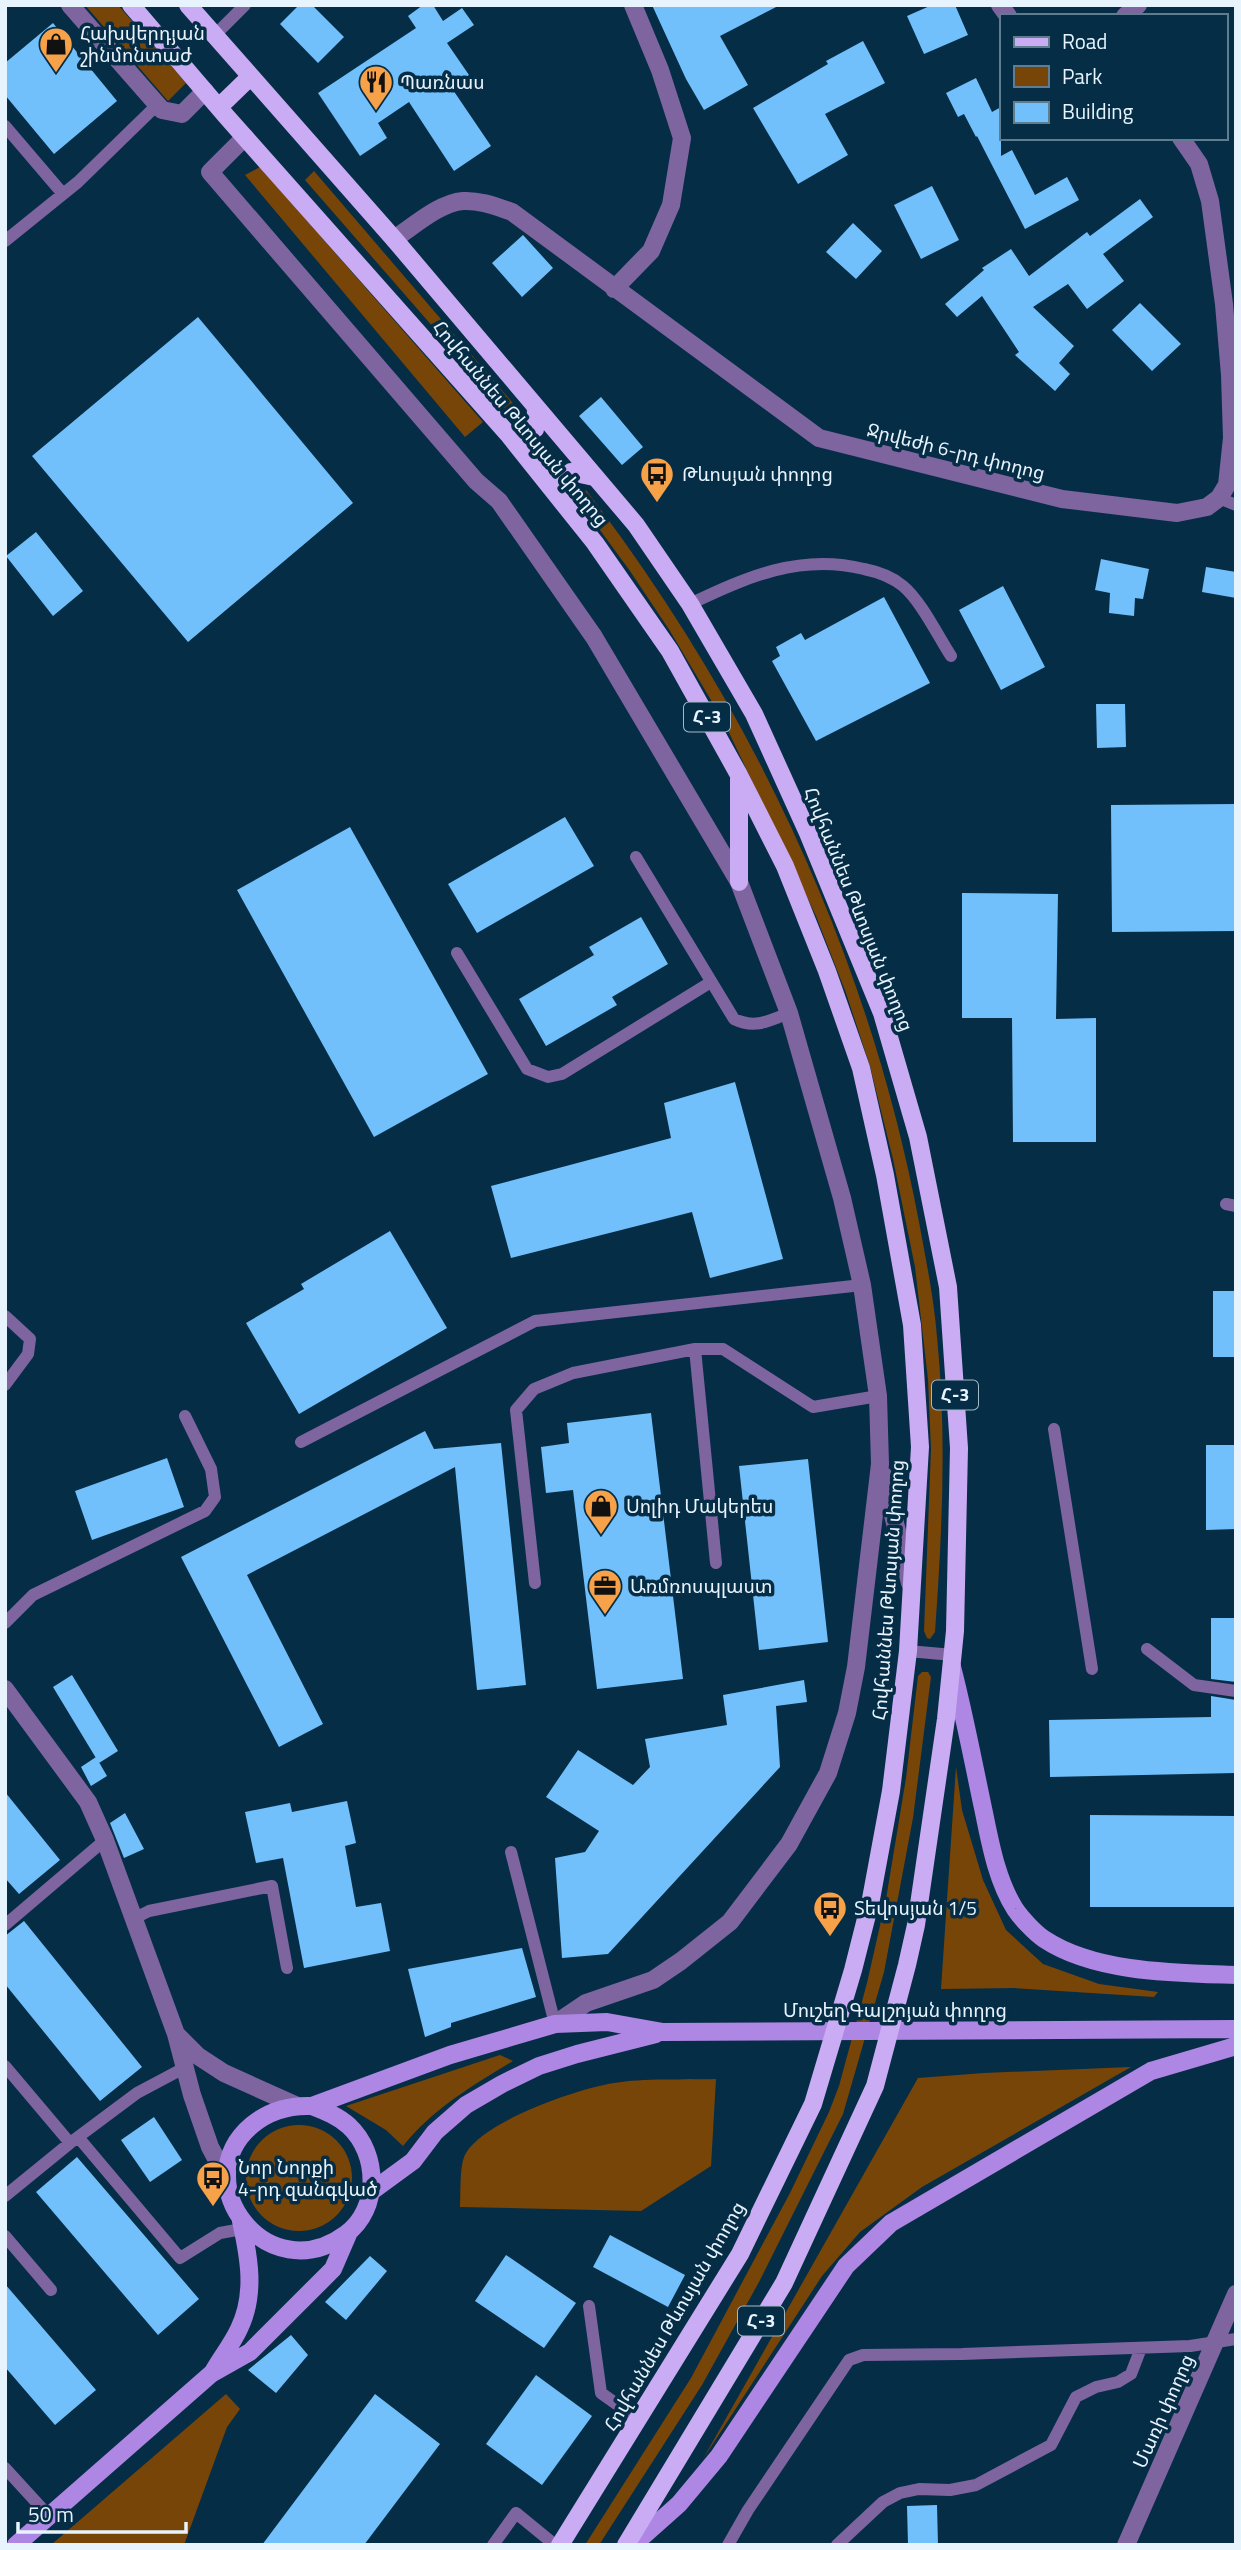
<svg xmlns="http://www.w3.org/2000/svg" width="1241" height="2550" viewBox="0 0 1241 2550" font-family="'Titillium Web','Noto Sans Armenian',sans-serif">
<rect width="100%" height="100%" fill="#062d46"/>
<path fill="#784508" d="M85,5H118L186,83L168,101Z
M260,167L483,422L465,437L245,175Z
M314,171L523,415L527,421L525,426H520L515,421L305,180Z
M586,490C751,705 869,956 919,1222C926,1260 934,1299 937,1337C947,1435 942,1534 935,1632L930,1639L927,1638L924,1631L931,1449L928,1379L915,1267L893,1159L870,1066L846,993L816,916L724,722L670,631L630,571L575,496Z
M922,1672H928L931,1677L913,1818L884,1972L843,2114L759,2282L702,2385L599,2545H585L691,2378L790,2193L829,2112L839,2086L867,1983L886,1899L906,1778L918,1676Z
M956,1767L962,1810L983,1880L1006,1930L1043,1964L1099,1984L1158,1992L1154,1997L1014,1988L941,1989Z
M500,2055L513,2061C472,2086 434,2108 403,2146L386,2130L346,2106Z
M1131,2067L922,2187L860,2232L822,2276L703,2459L918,2078L984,2073Z
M716,2079L711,2166L641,2211L460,2207C461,2193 459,2164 466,2153C485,2121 576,2089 614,2083C643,2078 685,2080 716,2079Z
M246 2178a53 53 0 1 1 106 0a53 53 0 1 1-106 0Z
M226,2394L240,2409L227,2427L184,2545H51Z"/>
<path fill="#71c0fb" d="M299,5H312L344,37L318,63L280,24Z
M423,5H433L443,21L462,8L474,25L447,43L469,75L451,87L491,146L454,171L409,102L378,123L387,138L360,156L318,93L416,28L408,16Z
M652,5H780L720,36L748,85L704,110L686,79Z
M932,5H955L968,35L924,54L907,16Z
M53,23L117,101L54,154L5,95V63Z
M863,41L885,83L825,114L848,155L798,184L753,108L828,64L826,61Z
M976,78L992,112L1001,107V156L1012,150L1035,195L1067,177L1079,200L1025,229L977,136L976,137L964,114L958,117L946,93Z
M932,186L959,240L921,259L894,205Z
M1140,199L1153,217L1103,254L1124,281L1087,309L1068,284L1033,307L1074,346L1059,363L1070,374L1055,391L1015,355L1019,352L982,296L957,317L945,304L984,270L982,268L1011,249L1029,276L1087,232L1090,236Z
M853,223L882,251L856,279L826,252Z
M523,235L553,268L522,297L492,263Z
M1140,303L1181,344L1152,371L1112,330Z
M198,317L353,503L188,642L32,456Z
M601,397L643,447L622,465L579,416Z
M36,532L83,591L53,616L6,556Z
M1101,559L1149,569L1143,599L1135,598L1134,616L1109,613L1110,593L1095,590Z
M1206,567L1236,572V598L1202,592Z
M1003,586L1045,667L1001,690L959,610Z
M884,597L930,683L816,741L772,661L780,656L776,647L801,633L805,640Z
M1096,704H1125L1126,747L1097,748Z
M1236,804V931L1112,932L1111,805Z
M565,817L594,866L477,933L448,884Z
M350,827L488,1074L374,1137L237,890Z
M962,893L1058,894L1056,1019L1096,1018V1142H1013L1012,1018H962Z
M641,917L668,964L612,997L617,1005L546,1046L519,999L594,955L589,947Z
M735,1082L783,1259L710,1278L692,1212L511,1258L491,1186L671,1138L664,1103Z
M390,1231L447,1328L299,1414L246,1323L304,1289L301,1284Z
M1213,1291H1236V1357H1213Z
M651,1413L683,1679L597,1689L573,1490L546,1493L541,1447L569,1443L567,1423Z
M425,1431L434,1449L501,1443L526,1685L477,1690L455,1467L247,1575L323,1724L279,1747L181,1557Z
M1206,1445H1236V1529L1206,1530Z
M167,1458L184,1507L92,1540L75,1491Z
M808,1459L828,1642L759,1650L739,1466Z
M1211,1618H1236V1682L1211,1679Z
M72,1675L118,1751L99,1763L53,1687Z
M804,1680L807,1702L776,1706L780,1767L608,1954L562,1958L555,1858L585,1852L599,1831L546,1797L578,1750L633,1785L650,1767L645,1739L727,1725L723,1695Z
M1211,1696L1236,1700V1773L1050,1777L1049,1720L1211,1717Z
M96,1757L107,1776L91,1786L81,1767Z
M5,1792L60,1860L19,1894L5,1878Z
M347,1801L356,1843L345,1846L356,1907L381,1903L390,1951L304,1968L283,1858L256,1863L245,1812L290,1803L292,1812Z
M125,1813L144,1849L124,1858L110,1823Z
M1090,1815L1236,1816V1907H1090Z
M24,1921L142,2067L100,2101L5,1984V1936Z
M522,1948L536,1997L451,2023V2027L425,2037L408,1969Z
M154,2117L182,2160L150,2182L121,2140Z
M77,2157L199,2299L158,2335L36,2192Z
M610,2235L685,2275L668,2307L593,2267Z
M506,2255L576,2303L544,2348L475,2301Z
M370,2256L387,2271L346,2320L325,2302Z
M5,2284L96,2390L55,2425L5,2367Z
M291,2335L308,2355L276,2393L248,2370Z
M536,2375L592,2416L542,2485L486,2444Z
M375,2394L440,2444L364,2545H262Z
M937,2505L938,2545H908L907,2506Z"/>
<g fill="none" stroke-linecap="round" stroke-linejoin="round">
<path stroke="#7e65a0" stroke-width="12" d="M214,36L245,5
M5,126L63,194
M5,241L78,182L157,105
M1219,498L1236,505
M690,604C747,577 800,553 864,569C879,572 891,576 903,586C921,601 938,636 951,656
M636,857L734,1019C755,1029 769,1021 789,1013
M457,953L527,1069L548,1077L562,1074L711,982
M1226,1204L1236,1206
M5,1316L30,1339L28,1354L5,1385
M695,1349L716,1563
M1054,1429L1092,1669
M301,1442L535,1321L862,1285
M535,1583L516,1410L534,1389L573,1373L695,1349H723L813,1407L878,1396
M5,1623L33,1595L205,1511L215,1497L211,1469L185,1416
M1147,1649L1194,1685L1236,1691
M908,1651L953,1655
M511,1852L555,2024
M135,1918L149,1911L272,1886L287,1968
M5,1925L105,1840
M5,2066L70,2143L137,2093L184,2068
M78,2137L180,2258L220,2233L242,2229
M5,2196L70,2143
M5,2236L51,2290
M589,2306L601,2393L639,2420
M5,2468L48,2515
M493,2545L516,2513L555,2545
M728,2545L748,2510L849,2360L863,2355L962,2354L1190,2346L1236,2339
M837,2545L883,2502L900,2493L919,2489L950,2490L976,2485L1051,2445L1076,2397L1096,2387L1118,2382L1131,2374L1141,2348"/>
<path stroke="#7e65a0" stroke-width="18" d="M1000,5L1008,16
M1125,16L1138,5
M394,239C414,226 439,203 463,201C480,200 497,207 512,212L819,438L1062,499L1177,513L1207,507L1219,498L1227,485L1232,438L1230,375L1224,304L1210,201L1199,164L1181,138
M614,289L651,251L671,205L682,138L660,70L633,5
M1126,2545L1236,2294"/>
<path stroke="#7e65a0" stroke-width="18" d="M70,5L162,110L182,114L205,91
M245,137L210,172L476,481L499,501L594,637L739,882L789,1013L842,1198L862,1285L878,1396L880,1464L856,1667L847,1713L828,1773L789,1844L730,1922L681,1961L653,1980L586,2003L555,2024
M883,1475L910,1583
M5,1689L88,1802L105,1840L176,2034L192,2095L210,2147L227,2179
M176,2034L198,2056L224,2073L295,2105"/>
<path stroke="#ae86e3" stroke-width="18" d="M952,1667C964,1713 973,1761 983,1808C990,1841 996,1879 1015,1909C1021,1918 1035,1933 1044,1939C1095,1973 1176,1973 1236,1975
M312,2106C325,2111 338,2116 349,2126C379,2154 380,2209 346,2234C268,2292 184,2182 252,2125C270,2110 289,2105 312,2106L450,2055L555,2024L607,2022L663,2032L1236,2029
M372,2191L413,2161L435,2132L466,2105L502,2084L539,2066L577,2054L656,2034
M213,2372C221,2358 232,2344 239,2329C256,2294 249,2257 241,2221
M16,2545L211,2374L250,2352L333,2269L349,2232
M633,2545L679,2504L719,2456L846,2266L891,2223L1151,2071L1236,2046"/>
<path stroke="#caacf4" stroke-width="18" d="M131,5L226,116L508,434L595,543L670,651L739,775L785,866L827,971L861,1068L885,1175L912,1325L920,1447L908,1651L891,1791L871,1899L853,1970L813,2104L740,2254L560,2545
M188,5L394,239L636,525L690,604L754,714L808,833L882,1013L918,1137L948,1287L959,1448L955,1631L946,1719L916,1925L907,1965L875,2086L784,2283L626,2545
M219,107L250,77
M508,434L525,436L535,429L536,409
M565,503L562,480L571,472L594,477
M739,882V779"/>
</g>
<defs>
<g id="shop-pin" transform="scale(1.75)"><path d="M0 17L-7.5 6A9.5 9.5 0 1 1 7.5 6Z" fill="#f7a149" stroke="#062d46"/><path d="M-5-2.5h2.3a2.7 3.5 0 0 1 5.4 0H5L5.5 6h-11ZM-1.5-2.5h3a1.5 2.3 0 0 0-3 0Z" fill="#111"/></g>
<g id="restaurant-pin" transform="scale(1.75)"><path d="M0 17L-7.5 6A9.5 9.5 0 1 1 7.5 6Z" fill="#f7a149" stroke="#062d46"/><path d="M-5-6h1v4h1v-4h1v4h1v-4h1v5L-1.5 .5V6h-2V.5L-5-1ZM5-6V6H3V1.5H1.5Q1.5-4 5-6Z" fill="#111"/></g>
<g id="bus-pin" transform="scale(1.75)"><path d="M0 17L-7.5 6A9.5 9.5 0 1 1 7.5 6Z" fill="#f7a149" stroke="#062d46"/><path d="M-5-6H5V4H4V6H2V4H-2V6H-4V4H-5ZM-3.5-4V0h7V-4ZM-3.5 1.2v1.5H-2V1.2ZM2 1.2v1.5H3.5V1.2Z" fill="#111"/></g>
<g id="office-pin" transform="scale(1.75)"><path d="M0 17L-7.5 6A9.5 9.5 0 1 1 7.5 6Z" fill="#f7a149" stroke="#062d46"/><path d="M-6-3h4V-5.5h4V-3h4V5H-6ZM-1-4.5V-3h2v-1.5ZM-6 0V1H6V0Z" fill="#111"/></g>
</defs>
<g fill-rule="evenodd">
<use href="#shop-pin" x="56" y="44"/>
<use href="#restaurant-pin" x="376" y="82"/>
<use href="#bus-pin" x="657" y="474"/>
<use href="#shop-pin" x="601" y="1506"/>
<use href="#office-pin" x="605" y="1586"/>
<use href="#bus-pin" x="830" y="1908"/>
<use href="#bus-pin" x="213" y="2178"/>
</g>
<g text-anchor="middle" stroke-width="7" stroke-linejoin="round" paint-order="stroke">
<g fill="#062d46" stroke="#a4b8c6" stroke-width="2">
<rect x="684" y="702.5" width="46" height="29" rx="5"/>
<rect x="932" y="1380.5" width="46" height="29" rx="5"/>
<rect x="738" y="2306.5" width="46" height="29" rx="5"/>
</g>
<g font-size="18" font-weight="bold" fill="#e7f3fd">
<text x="707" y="723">Հ-3</text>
<text x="955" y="1401">Հ-3</text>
<text x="761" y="2327">Հ-3</text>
</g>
<g font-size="19" fill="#e7f3fd" stroke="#062d46" text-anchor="start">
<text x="80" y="40">Հախվերդյան<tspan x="80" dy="22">շինմոնտաժ</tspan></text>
<text x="400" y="89">Պառնաս</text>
<text x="682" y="481">Թևոսյան փողոց</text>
<text x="626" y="1513">Սոլիդ Մակերես</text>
<text x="630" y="1593">Առմռոսպլաստ</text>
<text x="854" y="1915">Տեվոսյան 1/5</text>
<text x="238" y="2174">Նոր Նորքի<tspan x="238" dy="22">4-րդ զանգված</tspan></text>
</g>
<g font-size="19" fill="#e7f3fd" stroke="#062d46">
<text transform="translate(521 423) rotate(50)" y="7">Հովհաննես Թևոսյան փողոց</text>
<text transform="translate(956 451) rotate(14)" y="7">Ջրվեժի 6-րդ փողոց</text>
<text transform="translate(859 909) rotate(68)" y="7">Հովհաննես Թևոսյան փողոց</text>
<text transform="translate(888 1590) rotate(-86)" y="7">Հովհաննես Թևոսյան փողոց</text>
<text x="895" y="2017">Մուշեղ Գալշոյան փողոց</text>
<text transform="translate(674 2316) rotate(-60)" y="7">Հովհաննես Թևոսյան փողոց</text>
<text transform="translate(1163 2411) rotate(-66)" y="7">Մառի փողոց</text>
</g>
</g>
<rect width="1241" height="2550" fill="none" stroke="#e7f3fd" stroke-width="14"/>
<rect x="1000" y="14" width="228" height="126" fill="#062d46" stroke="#607c8f" stroke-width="2"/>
<rect x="1014" y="37" width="35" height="10" fill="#caacf4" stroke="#607c8f" stroke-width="2"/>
<text x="1062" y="49" font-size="21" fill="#e7f3fd">Road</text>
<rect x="1014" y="66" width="35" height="21" fill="#784508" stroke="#607c8f" stroke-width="2"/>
<text x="1062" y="84" font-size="21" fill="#e7f3fd">Park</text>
<rect x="1014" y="102" width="35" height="21" fill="#71c0fb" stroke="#607c8f" stroke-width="2"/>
<text x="1062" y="119" font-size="21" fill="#e7f3fd">Building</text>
<path d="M18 2522v10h168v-10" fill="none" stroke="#e7f3fd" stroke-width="3.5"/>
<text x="28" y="2522" font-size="21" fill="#e7f3fd" stroke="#062d46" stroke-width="5" paint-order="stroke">50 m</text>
</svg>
